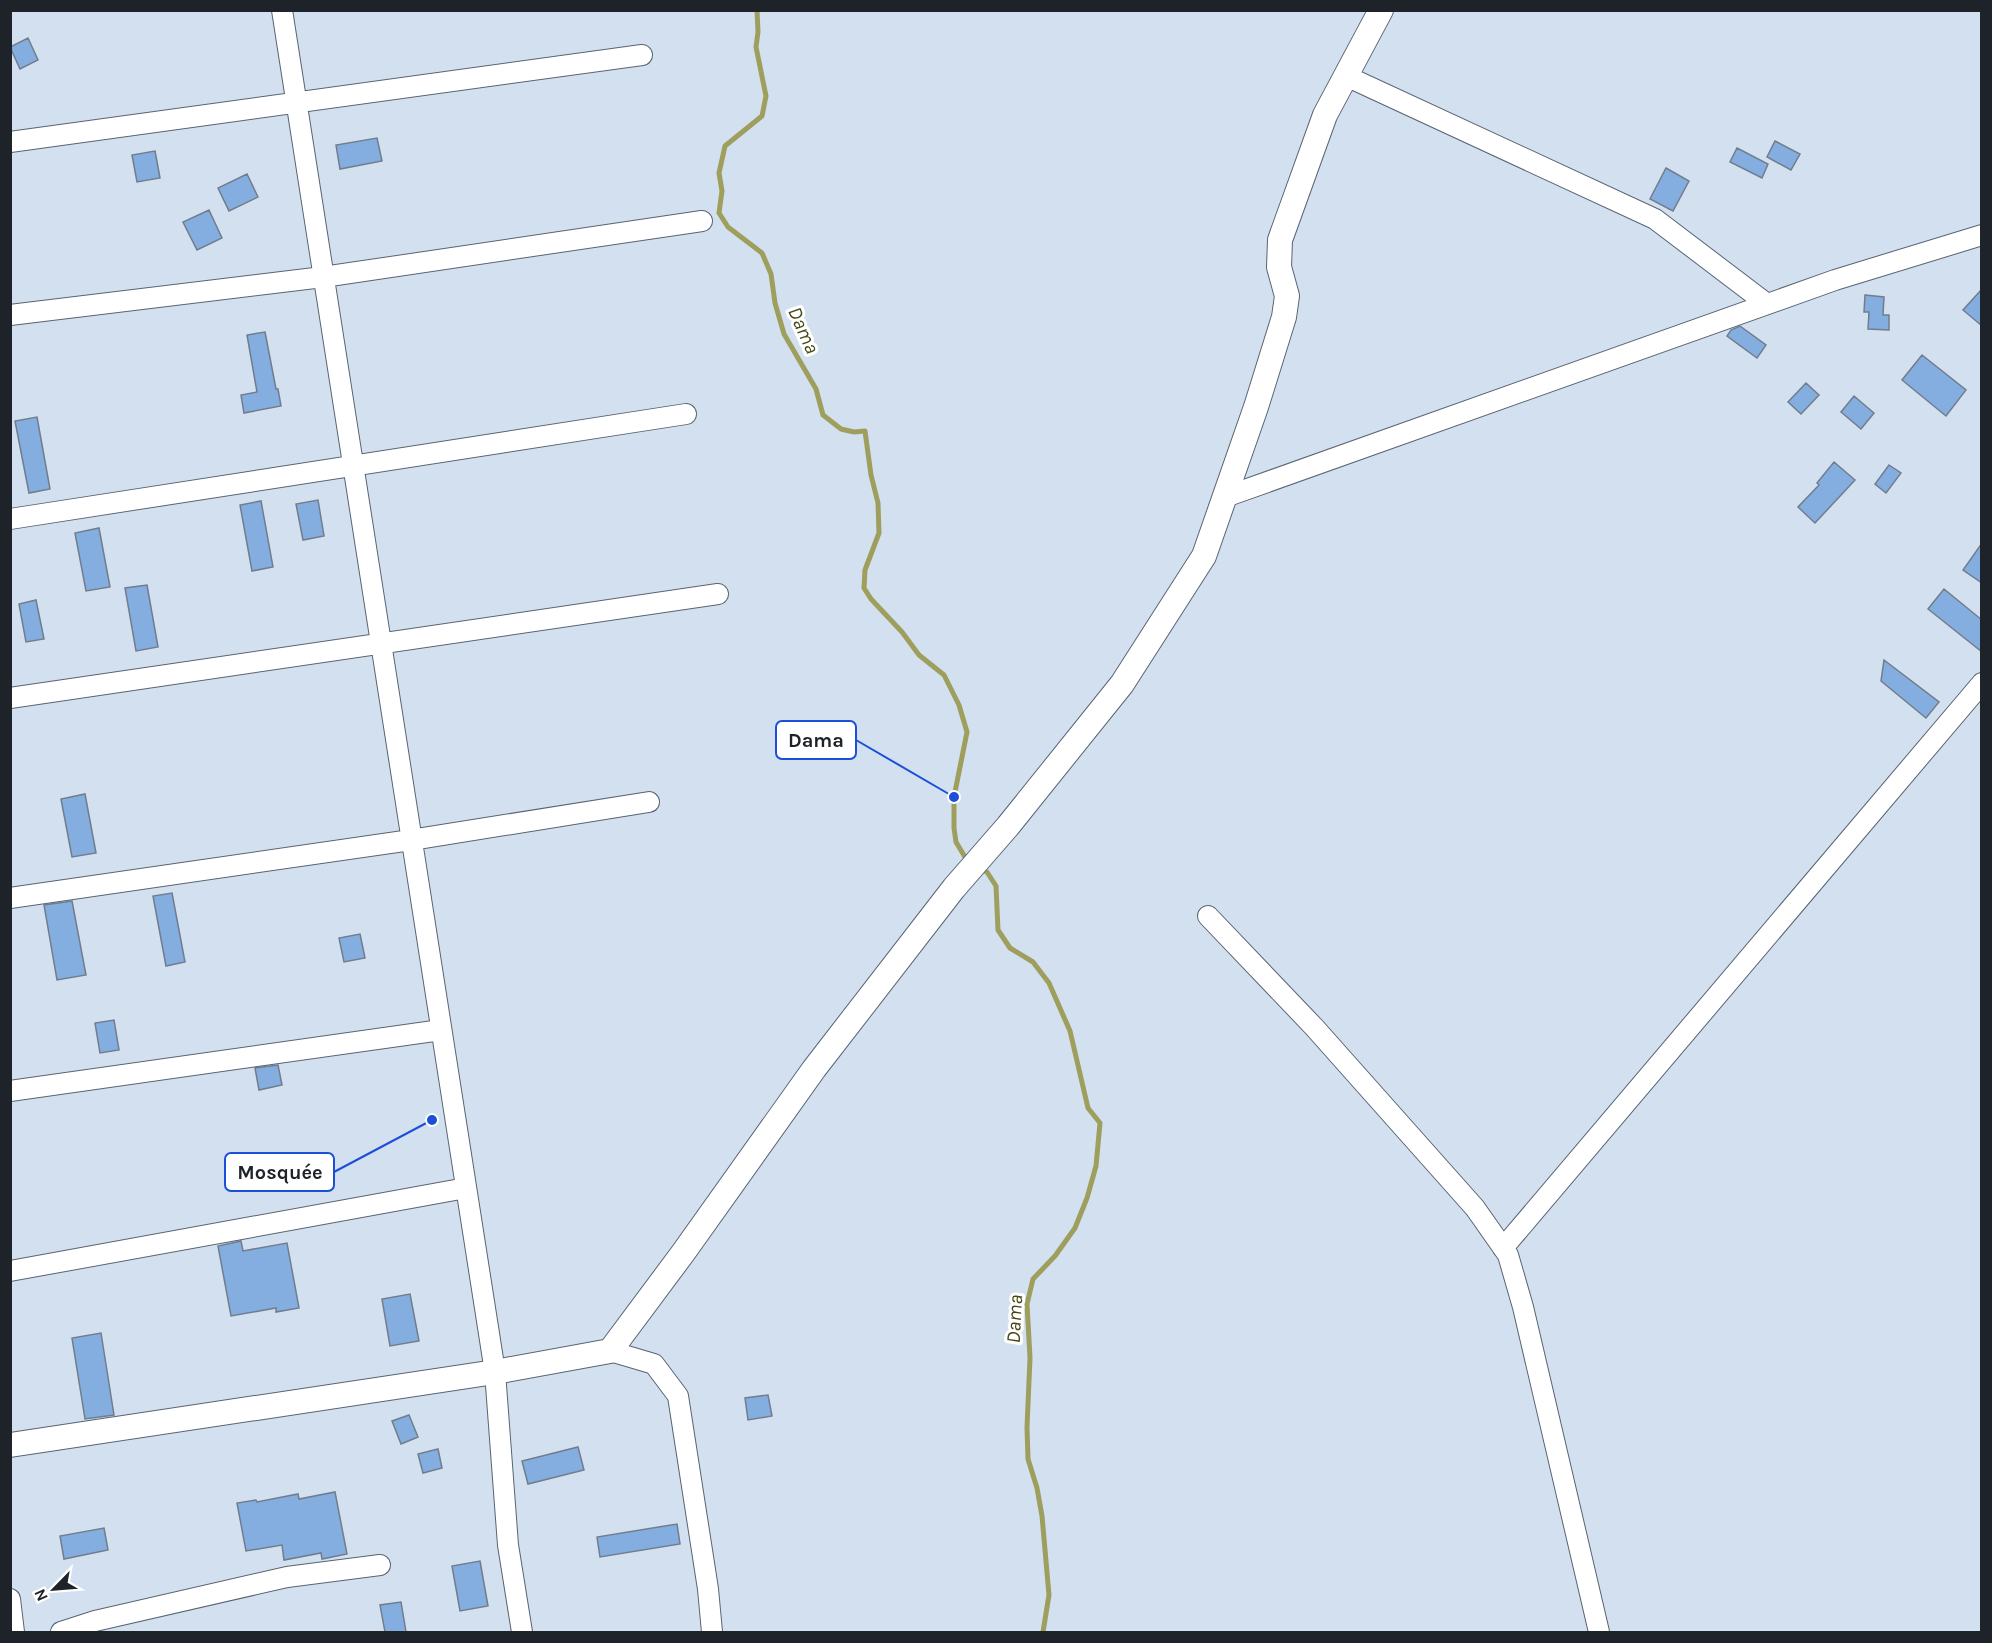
<svg xmlns="http://www.w3.org/2000/svg" width="1992" height="1643" viewBox="0 0 1992 1643" font-family="Karla,sans-serif">
<rect width="100%" height="100%" fill="#d3e0f0"/>
<g fill="none" stroke-linecap="round" stroke-linejoin="round">
<path stroke="#9e9e5d" stroke-width="5" d="M757,10L758,32L756,47L766,96L762,116L725,146L719,173L722,191L719,213L728,227L762,253L771,274L775,303L784,334L816,389L823,415L841,429L854,432L865,431L871,475L878,503L879,533L865,570L864,588L871,599L902,632L919,655L944,675L959,705L967,732L954,797V828L956,842L968,862
M980,869L987,872L996,886L998,930L1010,948L1033,962L1049,983L1070,1031L1088,1108L1100,1123L1096,1166L1087,1198L1075,1228L1055,1256L1033,1279L1027,1304L1030,1358L1027,1427L1028,1459L1037,1488L1042,1516L1049,1595L1043,1632"/>
</g>
<path fill="#84ade0" stroke="#717d8c" stroke-width="1.5" d="M28,38L38,60L20,69L10,47Z
M377,138L382,161L340,169L336,145Z
M1775,141L1800,154L1791,170L1767,157Z
M1737,148L1768,164L1762,178L1730,162Z
M155,151L160,178L137,182L132,155Z
M1666,168L1689,181L1673,211L1650,199Z
M247,174L258,197L229,211L218,188Z
M209,210L222,238L197,250L183,222Z
M1982,289V326L1963,310Z
M1865,295L1884,297L1883,315H1889V330L1868,329L1869,312H1864Z
M1740,326L1766,345L1757,358L1727,336L1731,330Z
M265,332L276,389H278L281,406L244,413L241,395L257,392L247,335Z
M1922,355L1966,390L1946,416L1902,380Z
M1806,383L1819,395L1801,414L1788,402Z
M1854,396L1874,413L1861,429L1841,412Z
M37,417L50,489L29,493L15,421Z
M1834,462L1855,480L1815,523L1798,507L1819,485L1817,483Z
M1889,465L1901,473L1886,493L1875,484Z
M318,500L324,536L303,540L296,504Z
M261,501L273,567L252,571L240,505Z
M99,528L110,587L86,591L75,533Z
M1982,543V583L1963,570Z
M147,585L158,647L136,651L125,588Z
M1944,589L1982,620V652L1928,609Z
M36,600L44,639L26,642L19,604Z
M1884,660L1939,702L1926,718L1881,681Z
M85,794L96,853L72,857L61,799Z
M172,893L185,962L166,966L153,896Z
M72,901L86,975L57,980L44,905Z
M360,934L365,958L344,962L339,938Z
M114,1020L119,1050L100,1053L95,1023Z
M278,1065L282,1085L259,1090L255,1068Z
M241,1241L243,1251L287,1243L299,1308L276,1312V1308L231,1316L218,1246Z
M410,1294L419,1341L390,1346L382,1299Z
M101,1333L114,1415L85,1419L72,1338Z
M768,1395L772,1416L748,1420L745,1398Z
M409,1415L418,1437L401,1444L392,1421Z
M578,1447L584,1470L528,1484L522,1461Z
M438,1449L442,1468L423,1473L418,1454Z
M335,1492L347,1554L322,1559L321,1553L284,1560L282,1545L246,1551L237,1503L256,1500L257,1502L298,1494L299,1499Z
M677,1524L680,1544L600,1557L597,1537Z
M104,1528L108,1550L64,1559L60,1536Z
M480,1561L488,1606L460,1611L452,1566Z
M401,1602L406,1632H385L380,1605Z"/>
<g fill="none" stroke-linecap="round" stroke-linejoin="round">
<g stroke="#586472" stroke-width="22">
<path id="minor" d="M282,10L495,1372L508,1545L522,1632
M1346,76L1655,219L1767,304
M10,142L642,55
M10,315L323,277L702,221
M1225,497L1835,280L1982,235
M10,519L686,414
M10,698L718,594
M10,898L411,840L649,802
M1208,916L1314,1027L1475,1208L1508,1255L1523,1307L1599,1632
M10,1091L441,1030
M1503,1248L1982,683
M10,1271L466,1188
M610,1351L654,1364L678,1396L708,1589L712,1632
M10,1599L14,1632
M61,1632L95,1621L287,1577L380,1565"/>
</g>
<g stroke="#586472" stroke-width="26">
<path id="tertiary" d="M10,1445L495,1372L610,1351L683,1253L814,1069L954,888L1008,826L1122,684L1204,556L1256,407L1284,317L1287,296L1279,267L1280,240L1325,115L1381,10"/>
</g>
<use href="#minor" stroke="#fff" stroke-width="20"/>
<use href="#tertiary" stroke="#fff" stroke-width="24"/>
</g>
<g text-anchor="middle" stroke-width="6" stroke-linejoin="round" paint-order="stroke">
<g font-size="20" font-style="italic" fill="#474715" stroke="#fff">
<text transform="translate(804 330) rotate(66)" y="7">Dama</text>
<text transform="translate(1014 1319) rotate(-87)" y="7">Dama</text>
</g>
</g>
<path fill="none" stroke="#1d4ed8" stroke-width="2" d="M954 797L856 740M432 1120L334 1172"/>
<g fill="#1d4ed8" stroke="#fff" stroke-width="2">
<circle cx="954" cy="797" r="6"/>
<circle cx="432" cy="1120" r="6"/>
</g>
<g fill="#fff" stroke="#1d4ed8" stroke-width="2">
<rect x="776" y="721" width="80" height="38" rx="6"/>
<rect x="225" y="1153" width="109" height="38" rx="6"/>
</g>
<g font-size="20" text-anchor="middle" font-weight="bold" fill="#1e2329">
<text x="816" y="747">Dama</text>
<text x="280" y="1179">Mosquée</text>
</g>
<rect width="1992" height="1643" fill="none" stroke="#1e2329" stroke-width="24"/>
<g transform="translate(54 1589) rotate(245)" stroke="#ffffff" stroke-width="4.5" paint-order="stroke">
<path d="M0-4.5L10 22L0 15L-10 22Z" fill="#1e2329"/>
<text y="-9" font-size="16" font-weight="bold" text-anchor="middle" fill="#1e2329">N</text>
</g>
</svg>
